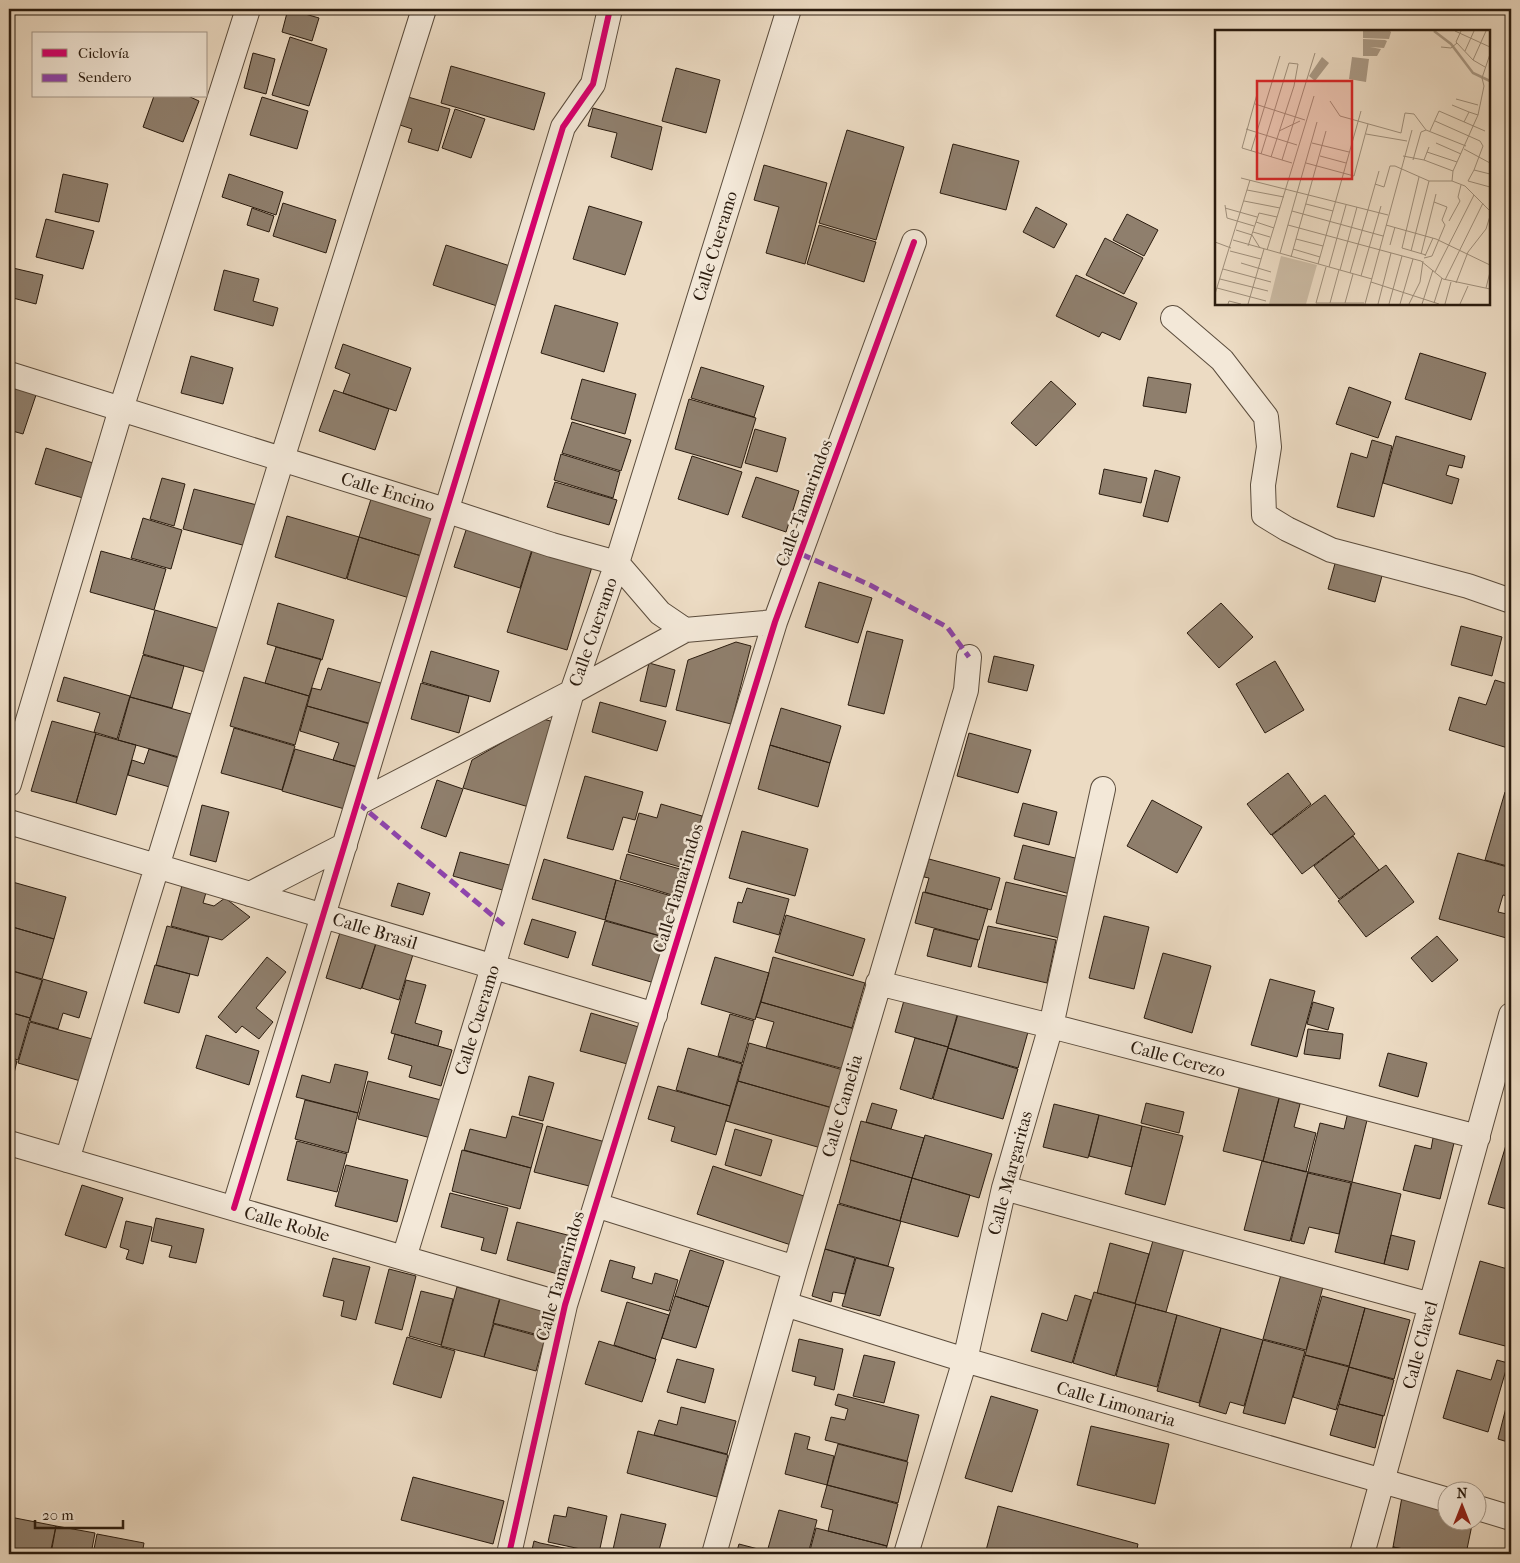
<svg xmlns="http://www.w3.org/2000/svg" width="1520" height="1563" viewBox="0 0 1520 1563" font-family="'IM FELL French Canon',serif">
<rect width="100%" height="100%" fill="#ecdbc3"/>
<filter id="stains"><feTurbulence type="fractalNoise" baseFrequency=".004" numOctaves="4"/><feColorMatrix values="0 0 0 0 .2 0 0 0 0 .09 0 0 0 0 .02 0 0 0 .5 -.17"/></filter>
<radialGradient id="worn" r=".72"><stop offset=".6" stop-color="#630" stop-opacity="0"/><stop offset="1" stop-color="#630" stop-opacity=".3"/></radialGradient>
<path fill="#8f7f6d" stroke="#2b1c0f" d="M288,9L319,18L312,41L282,32Z
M730,9H746L745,13Z
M290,37L327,49L309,106L272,95Z
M253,53L275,59L266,94L244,88Z
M451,66L545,93L534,130L441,103Z
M676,68L720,80L706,133L662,121Z
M154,96H188L199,101L183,142L143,127Z
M262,97L308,111L297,149L250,135Z
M408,97L450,109L438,151L408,142L412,129L400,125Z
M593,108L662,127L652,170L611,157L617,133L588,126Z
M455,109L485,119L471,158L442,148Z
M847,130L904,147L876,240L819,223Z
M953,144L1019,161L1006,210L940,193Z
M764,165L827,183L805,264L766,253L779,207L754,200Z
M63,174L108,184L99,222L55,212Z
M229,174L283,192L276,215L222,197Z
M283,203L336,220L326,253L273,236Z
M589,206L642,222L625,275L573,259Z
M1036,207L1067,224L1054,248L1023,232Z
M252,208L274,216L269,232L247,225Z
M1127,214L1158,230L1144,256L1113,240Z
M46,219L94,231L83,269L36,257Z
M819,225L876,242L864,282L807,264Z
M1105,238L1143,258L1124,294L1086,275Z
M446,245L510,266L497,306L433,285Z
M13,268L43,275L36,304L9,297V285Z
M224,270L259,279L253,301L278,308L273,326L214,310Z
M1076,275L1137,303L1120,340L1102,332L1099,337L1056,316Z
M555,305L618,323L604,372L541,353Z
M343,344L411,368L396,411L343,393L350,374L335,368Z
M1420,353L1486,373L1471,420L1405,399Z
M191,356L233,368L223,404L181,393Z
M701,367L764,386L754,417L691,398Z
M1148,377L1191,384L1186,413L1143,406Z
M582,379L636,394L625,434L571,419Z
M1051,381L1076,404L1036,446L1011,423Z
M9,383L37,392L23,434L9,430Z
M1349,387L1391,402L1378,438L1336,424Z
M334,390L389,409L375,450L319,431Z
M689,399L756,418L741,468L675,449Z
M572,422L631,440L621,471L562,453Z
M755,429L786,438L777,472L745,463Z
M1396,436L1465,456L1462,468L1449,465L1446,475L1459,479L1452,504L1383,483Z
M1372,440L1392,446L1374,517L1337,507L1351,453L1367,458Z
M46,448L93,463L83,498L35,484Z
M561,454L620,472L613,498L554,480Z
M692,456L742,472L728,515L678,499Z
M1104,469L1147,478L1141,503L1099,494Z
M1155,470L1180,477L1168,522L1143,516Z
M756,477L799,491L786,532L742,517Z
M162,478L185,484L174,526L150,519Z
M555,482L617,500L609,525L547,507Z
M194,489L257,505L246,546L183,529Z
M372,496L441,517L428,558L359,537Z
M287,516L359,537L346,579L275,557Z
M143,518L182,530L171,569L131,558Z
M469,521L534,543L520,588L454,567Z
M359,537L428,558L416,600L347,579Z
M535,542L594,560L567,650L507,632Z
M101,551L166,569L154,610L90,592Z
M1336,560L1383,572L1375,602L1328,589Z
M819,582L872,598L858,643L805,627Z
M278,603L334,620L322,660L267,644Z
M1221,603L1253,637L1219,668L1187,633Z
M155,610L224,630L212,674L143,654Z
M1461,626L1502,637L1492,676L1451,665Z
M867,631L903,640L884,714L848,705Z
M736,642L751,646L731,724L676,710L688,660Z
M276,647L321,659L309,696L265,683Z
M431,651L499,671L490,702L422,682Z
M143,655L184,666L172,708L130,697Z
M994,656L1034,665L1027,691L988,682Z
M1275,661L1304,710L1265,733L1236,684Z
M649,663L675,670L666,707L640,701Z
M328,668L384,684L372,724L307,706L312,688L321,690Z
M64,677L130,696L117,739L94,732L100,713L57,701Z
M244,677L309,696L295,745L230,726Z
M1495,680L1511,685V749L1449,730L1459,697L1486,705Z
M421,683L469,696L459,733L411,719Z
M130,697L195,715L182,758L118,740Z
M600,702L666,721L657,751L592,732Z
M307,706L373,725L360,768L333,760L339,743L300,731Z
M781,708L841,726L830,763L770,745Z
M9,715L13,716L9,731Z
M543,719L554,722L529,807L463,788L472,760Z
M52,721L96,733L76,803L31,791Z
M234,728L295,746L282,790L221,773Z
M969,733L1031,750L1018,793L957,776Z
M96,734L136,745L116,815L76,803Z
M770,745L830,763L818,807L758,789Z
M149,749L182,759L173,788L128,775L132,760L144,764Z
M295,749L361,768L348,810L282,791Z
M1288,773L1311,804L1271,835L1247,804Z
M585,776L643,792L635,820L623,817L613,850L567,838Z
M437,780L463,789L446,837L421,828Z
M1505,792L1511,794V867L1485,860Z
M1325,795L1355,834L1302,874L1272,835Z
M1152,800L1202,827L1177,873L1127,846Z
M1023,803L1057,812L1049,845L1014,836Z
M661,804L702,816L687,869L628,852L639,813L657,818Z
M202,805L229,812L216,862L190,855Z
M742,831L808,849L795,896L729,878Z
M1353,836L1379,870L1339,899L1314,866Z
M1023,845L1079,859L1070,894L1014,879Z
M460,852L513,866L506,891L453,876Z
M1458,853L1511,868V897L1503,895L1498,912L1511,915L1510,939L1439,919Z
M627,854L680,869L672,895L620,879Z
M544,859L616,880L605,920L532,899Z
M929,859L1000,878L991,910L925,892L929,878L924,877Z
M1386,865L1414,902L1366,937L1338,901Z
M184,878L209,882L203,903L214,906L225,898L250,917L222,940L171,926Z
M616,880L682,899L671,939L605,920Z
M9,881L66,897L54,939L9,926Z
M1006,882L1070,897L1059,938L996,923Z
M398,883L430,893L423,915L391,906Z
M747,888L789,899L779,935L733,922L738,902L742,903Z
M923,892L988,909L979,940L915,923Z
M786,915L865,939L853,976L775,952Z
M1104,916L1149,927L1134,989L1089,978Z
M532,919L576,932L568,958L524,944Z
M605,921L671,939L658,984L592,965Z
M9,926L54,939L42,979L9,970Z
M167,926L209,937L198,976L156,965Z
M342,926L378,937L361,989L326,978Z
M988,926L1056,940L1047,983L978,967Z
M934,929L978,940L971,967L927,956Z
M1437,936L1458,960L1432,982L1411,958Z
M378,937L415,948L399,1000L362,988Z
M1163,953L1211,966L1192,1033L1144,1018Z
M267,957L286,972L256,1008L273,1022L259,1039L242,1026L236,1033L218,1017Z
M715,957L769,973L755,1020L701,1004Z
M773,957L865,983L852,1028L761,1002Z
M155,965L190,974L179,1013L144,1003Z
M9,970L42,980L30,1018L9,1012Z
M43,979L87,992L79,1018L63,1013L58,1029L30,1021Z
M1270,979L1315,991L1297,1057L1251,1045Z
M406,980L426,985L415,1023L442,1031L438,1046L391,1033Z
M905,997L958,1012L948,1047L895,1032Z
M761,1002L855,1029L844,1069L766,1048L774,1022L756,1017Z
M1313,1002L1334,1008L1328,1030L1307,1024Z
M959,1011L1028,1032L1018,1068L948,1048Z
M9,1012L30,1018L18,1060L9,1057Z
M591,1013L642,1028L631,1065L580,1051Z
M730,1014L754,1021L742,1063L718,1056Z
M30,1022L96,1040L84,1082L18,1063Z
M1308,1029L1343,1034L1340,1059L1304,1054Z
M395,1034L452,1050L441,1086L409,1077L412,1066L388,1059Z
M206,1035L259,1051L249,1085L196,1068Z
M915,1038L948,1047L932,1099L900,1089Z
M749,1043L843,1070L832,1108L738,1081Z
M688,1048L742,1064L730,1106L676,1090Z
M948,1048L1018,1069L1003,1119L933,1099Z
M1388,1053L1427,1063L1418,1097L1379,1086Z
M9,1060L17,1061L9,1094Z
M335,1064L368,1072L358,1113L296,1097L302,1075L330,1083Z
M529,1076L554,1083L543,1121L519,1115Z
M368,1081L441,1100L431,1138L358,1119Z
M738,1081L833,1108L821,1148L726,1121Z
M1241,1081L1281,1091L1263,1161L1223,1151Z
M658,1086L730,1106L716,1155L671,1141L675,1127L648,1119Z
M1279,1098L1300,1104L1294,1127L1316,1133L1306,1172L1263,1161Z
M305,1100L358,1113L348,1153L295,1139Z
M872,1103L897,1110L891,1129L866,1122Z
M1146,1103L1184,1112L1179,1133L1141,1123Z
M1054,1104L1099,1115L1088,1158L1043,1147Z
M1349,1108L1369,1112L1352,1182L1308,1172L1320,1123L1344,1129Z
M1099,1115L1142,1126L1132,1167L1089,1156Z
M512,1116L543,1124L531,1168L464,1150L470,1129L506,1138Z
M861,1121L924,1138L912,1178L850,1160Z
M547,1126L609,1143L597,1188L534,1172Z
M1142,1126L1183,1136L1165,1205L1125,1194Z
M735,1129L772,1140L761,1176L725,1165Z
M1510,1132L1511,1133V1210L1488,1204Z
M925,1135L992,1154L979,1198L912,1178Z
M1433,1138L1454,1143L1440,1199L1403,1190L1415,1145L1431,1149Z
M297,1141L347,1154L337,1192L287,1180Z
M462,1150L531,1168L520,1209L452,1191Z
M851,1160L912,1178L900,1221L839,1203Z
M1262,1161L1308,1172L1290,1241L1244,1230Z
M346,1165L408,1180L397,1222L335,1206Z
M713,1166L810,1198L794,1246L697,1214Z
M1308,1173L1351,1183L1339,1234L1309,1227L1304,1244L1291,1241Z
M912,1178L970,1195L958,1237L900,1221Z
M1352,1182L1401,1194L1384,1264L1335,1252Z
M82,1185L123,1198L106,1248L65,1235Z
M450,1193L508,1208L496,1254L481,1250L484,1238L441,1227Z
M838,1204L901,1221L888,1266L825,1249Z
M156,1218L204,1229L196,1263L169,1257L172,1246L151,1241Z
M126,1221L152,1227L143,1264L126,1259L129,1250L120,1247Z
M517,1222L575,1237L565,1276L507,1260Z
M1391,1235L1415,1241L1408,1270L1384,1264Z
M1154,1237L1185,1245L1166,1312L1135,1304Z
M1110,1243L1149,1254L1135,1303L1097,1293Z
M825,1249L855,1258L845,1294L833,1292L831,1302L812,1296Z
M690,1250L724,1261L709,1307L675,1296Z
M333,1258L370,1267L356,1320L341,1316L344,1301L323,1296Z
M856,1258L894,1268L880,1316L842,1306Z
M610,1260L635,1267L632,1278L652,1284L655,1273L678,1280L669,1311L601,1291Z
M1480,1261L1511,1270V1341L1509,1347L1459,1334Z
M389,1269L416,1276L402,1330L375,1323Z
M1282,1271L1324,1283L1306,1350L1263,1339Z
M457,1287L500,1299L484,1357L441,1346Z
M421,1291L453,1299L441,1345L409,1336Z
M1094,1292L1136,1304L1115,1376L1073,1363Z
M501,1293L554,1308L546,1337L493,1323Z
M1075,1295L1091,1300L1072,1363L1031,1351L1042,1313L1067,1321Z
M675,1296L709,1307L696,1348L662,1338Z
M1322,1296L1365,1308L1349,1366L1305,1355Z
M627,1302L669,1315L655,1359L614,1345Z
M1136,1304L1177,1315L1157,1387L1116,1376Z
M1365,1308L1410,1320L1394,1379L1349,1367Z
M1177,1315L1221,1328L1199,1403L1157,1391Z
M494,1324L545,1338L536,1371L484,1357Z
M1221,1328L1263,1340L1244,1406L1230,1402L1226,1414L1199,1406Z
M407,1337L455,1351L441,1398L393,1384Z
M799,1339L843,1349L834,1390L814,1385L816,1377L792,1371Z
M1263,1340L1305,1351L1285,1424L1243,1413Z
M599,1341L656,1359L642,1402L585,1384Z
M864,1355L895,1362L884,1403L853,1396Z
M1305,1355L1349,1367L1336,1410L1293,1397Z
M677,1359L714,1369L705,1403L667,1392Z
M1497,1360L1508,1363L1488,1432L1443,1418L1457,1370L1491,1380Z
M1349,1367L1394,1380L1384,1416L1339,1404Z
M838,1394L919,1415L907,1461L825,1440L831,1417L845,1420L848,1409L835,1405Z
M991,1396L1038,1410L1012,1492L965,1478Z
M1509,1396H1511V1443L1498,1439Z
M1339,1404L1383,1416L1375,1448L1330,1435Z
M681,1407L736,1421L727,1454L654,1435L659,1420L677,1425Z
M1091,1426L1169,1444L1155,1504L1077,1485Z
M638,1431L728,1455L717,1497L627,1473Z
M795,1433L810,1437L807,1449L834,1456L827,1485L785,1474Z
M838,1444L908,1462L898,1503L827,1485Z
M413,1477L504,1501L493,1544L401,1520Z
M827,1485L898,1504L887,1546L828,1531L833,1510L821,1507Z
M1402,1497L1448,1506V1520H1473L1466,1554H1431L1393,1547Z
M998,1506L1138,1544L1136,1554H985Z
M568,1507L607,1516L599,1553L548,1542L554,1515L566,1517Z
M779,1510L817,1520L808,1554H778L767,1552Z
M621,1514L666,1524L658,1554H612Z
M10,1517L56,1526L50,1554H9V1525Z
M56,1526L95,1533L91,1554H51Z
M816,1528L887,1546L885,1554H809Z
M97,1534L144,1543L142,1554H93Z
M534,1541L540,1543L593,1554H531Z
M739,1544L777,1554H736Z
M1393,1547L1429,1554H1391Z"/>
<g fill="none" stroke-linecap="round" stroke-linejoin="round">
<g stroke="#5b4c3c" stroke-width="26">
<path id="minor" d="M1173,318L1222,360L1266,417L1269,447L1263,485L1264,515L1287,529L1331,550L1468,586L1511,601
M9,374L448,511L552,545L617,563L660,613L685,630L775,622
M9,784L121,409L248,9
M358,803L572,692L685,630
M9,822L655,1015
M250,894L345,845
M878,983L1051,1026L1478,1137
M9,1143L565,1305
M67,1160L282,459L424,9
M1004,1188L1431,1305
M596,1205L795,1268
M234,1208L563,127L593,84L610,9
M404,1258L493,967L572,692L617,563L789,9
M785,1304L965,1360L1448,1500
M1478,1508L1511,1518
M509,1554L565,1305L775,622L914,242
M714,1554L795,1268L966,690L969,657
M906,1554L965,1360L1004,1188L1051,1026L1103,789
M1362,1554L1511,1015"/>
</g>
<use href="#minor" stroke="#f3e8d8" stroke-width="24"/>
<path stroke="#8e44ad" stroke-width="5" stroke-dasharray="10 5" stroke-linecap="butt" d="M801,554L870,585L947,627L969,657
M358,803L505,926"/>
<g stroke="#f3e8d8" stroke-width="9">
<path id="cycleway" d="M234,1208L563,127L593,84L610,9
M509,1554L565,1305L775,622L914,242"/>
</g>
<use href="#cycleway" stroke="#d6006c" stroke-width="6"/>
</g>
<g text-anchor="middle" stroke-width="5" stroke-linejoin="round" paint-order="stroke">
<g font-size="18" fill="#2b1c0f" stroke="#f3e8d8">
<text transform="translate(715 246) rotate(-73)" y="6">Calle Cueramo</text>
<text transform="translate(388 492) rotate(17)" y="6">Calle Encino</text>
<text transform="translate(804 503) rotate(-70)" y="6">Calle Tamarindos</text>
<text transform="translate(593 632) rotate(-71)" y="6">Calle Cueramo</text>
<text transform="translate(678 888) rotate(-73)" y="6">Calle Tamarindos</text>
<text transform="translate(375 931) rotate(17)" y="6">Calle Brasil</text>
<text transform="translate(477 1020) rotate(-73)" y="6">Calle Cueramo</text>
<text transform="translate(1178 1059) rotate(15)" y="6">Calle Cerezo</text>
<text transform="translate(842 1106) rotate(-74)" y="6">Calle Camelia</text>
<text transform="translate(1010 1173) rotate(-75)" y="6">Calle Margaritas</text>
<text transform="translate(287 1224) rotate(16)" y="6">Calle Roble</text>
<text transform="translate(560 1276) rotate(-74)" y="6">Calle Tamarindos</text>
<text transform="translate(1420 1345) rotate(-75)" y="6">Calle Clavel</text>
<text transform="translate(1116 1404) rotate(16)" y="6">Calle Limonaria</text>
</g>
</g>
<g transform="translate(1215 30)">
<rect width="275" height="275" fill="#ecdbc3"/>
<path d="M66,226L102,235L91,274H54Z" fill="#cbbba4"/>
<path d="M148,1H175L176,2L174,9L148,8ZM148,9L170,10L172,11L169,18L155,17L166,19L162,26H148ZM107,27L114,33L100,51L94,46ZM137,27L154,29L151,52L134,49Z" fill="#aa9a86"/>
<path fill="none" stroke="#aa9a86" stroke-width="2.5" d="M219,1L236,14L258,43L275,51"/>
<path fill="none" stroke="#9f8f7b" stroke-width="1" d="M240,1L275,17M246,1L241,12L258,30L270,37M226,17L236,18L242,13M250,21L259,1M258,30L271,1M42,64L27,118L77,133M241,69L263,75M115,71L125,86L186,103L190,83L199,84L211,100L251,116M40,74L90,90M237,75L254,82M220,91L265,111L268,116L259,140L275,144M249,92L254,82L263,85L269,56L267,48L275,24M31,99L82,115M64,101L85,91M215,101L224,81L270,101M151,104L192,111M97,113L134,122M221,113L246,124M249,119L275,133M36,121L65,26M212,122L242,132M46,124L74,33L83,34L79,56L56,127M105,126L131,133M188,126L209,130L214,117M67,130L100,23M198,130L206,102L211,100M209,130L238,141M91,133L139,146L153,94M259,140L253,151L275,157M204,147L187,218L211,225M26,148L173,185M237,151L238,141L263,85M160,154L169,157L175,136H180L214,151H237L250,156L275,181M32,160L69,167M29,171L65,178M91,174L118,181M10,175L12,188L39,196M10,178L42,187M77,181L168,206M234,191L245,171L243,167L246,155M41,192L59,198M73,195L206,231L228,249L275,259M171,195L221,209L275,235M21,200L37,205L45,218M38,202L55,207M81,209L108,216M18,210L157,249M0,212L16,218M175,215L180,197M33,216L44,183L62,187M78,219L105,227M52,220L99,66M15,221L46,229M196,221L214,151M65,223L102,92M206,224L221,164M210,226L218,208M76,227L111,101M209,228L217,226L230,195L227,190L232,177L219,172M26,233L56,242M103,234L146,81M114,237L131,175M8,239L56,252M125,240L142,177M220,242L259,165M135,243L164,141M146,246L166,176M5,249L53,261M230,250L268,173M156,252L224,274M241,253L253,222L271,199L275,186M2,258L51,271M271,258L275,242M0,264L35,150M101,273H149M101,273L111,237M115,273L124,240M130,273L138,244M219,273L227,248M13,274L14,271L26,274M33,274L49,219M150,274L197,100M163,274L176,223M174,274L187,226M185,274L198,229M194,274L205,252L208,231M207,274L218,240M230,274L236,252M245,274L253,256"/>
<path fill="#d62828" fill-opacity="0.15" stroke="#d62828" stroke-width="2.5" d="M42,51H137V149H42Z"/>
<rect width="275" height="275" fill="none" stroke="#2b1c0f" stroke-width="2.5"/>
</g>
<rect width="1520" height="1563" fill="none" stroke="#ecdbc3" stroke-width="30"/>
<rect x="10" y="10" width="1500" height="1543" fill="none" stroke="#2b1c0f" stroke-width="2.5"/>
<rect x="15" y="15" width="1490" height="1533" fill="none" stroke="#2b1c0f"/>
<rect x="32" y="32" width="175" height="65" fill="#f3e8d8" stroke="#a39688"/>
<rect x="42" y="49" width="25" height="8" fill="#d6006c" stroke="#a39688"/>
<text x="78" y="58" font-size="15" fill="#2b1c0f">Ciclovía</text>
<rect x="42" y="74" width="25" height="8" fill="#8e44ad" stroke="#a39688"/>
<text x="78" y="82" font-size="15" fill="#2b1c0f">Sendero</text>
<g transform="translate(1462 1506)"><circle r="24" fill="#f3e8d8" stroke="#a39688"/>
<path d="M0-4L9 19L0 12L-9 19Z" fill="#8f2418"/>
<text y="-8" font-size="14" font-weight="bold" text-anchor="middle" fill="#2b1c0f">N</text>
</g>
<path d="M35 1520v8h88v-8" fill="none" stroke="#2b1c0f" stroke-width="2.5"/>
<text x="42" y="1520" font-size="15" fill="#2b1c0f" stroke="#f3e8d8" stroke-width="4" paint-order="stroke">20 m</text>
<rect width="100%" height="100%" filter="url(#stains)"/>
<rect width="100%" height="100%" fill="url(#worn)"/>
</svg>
